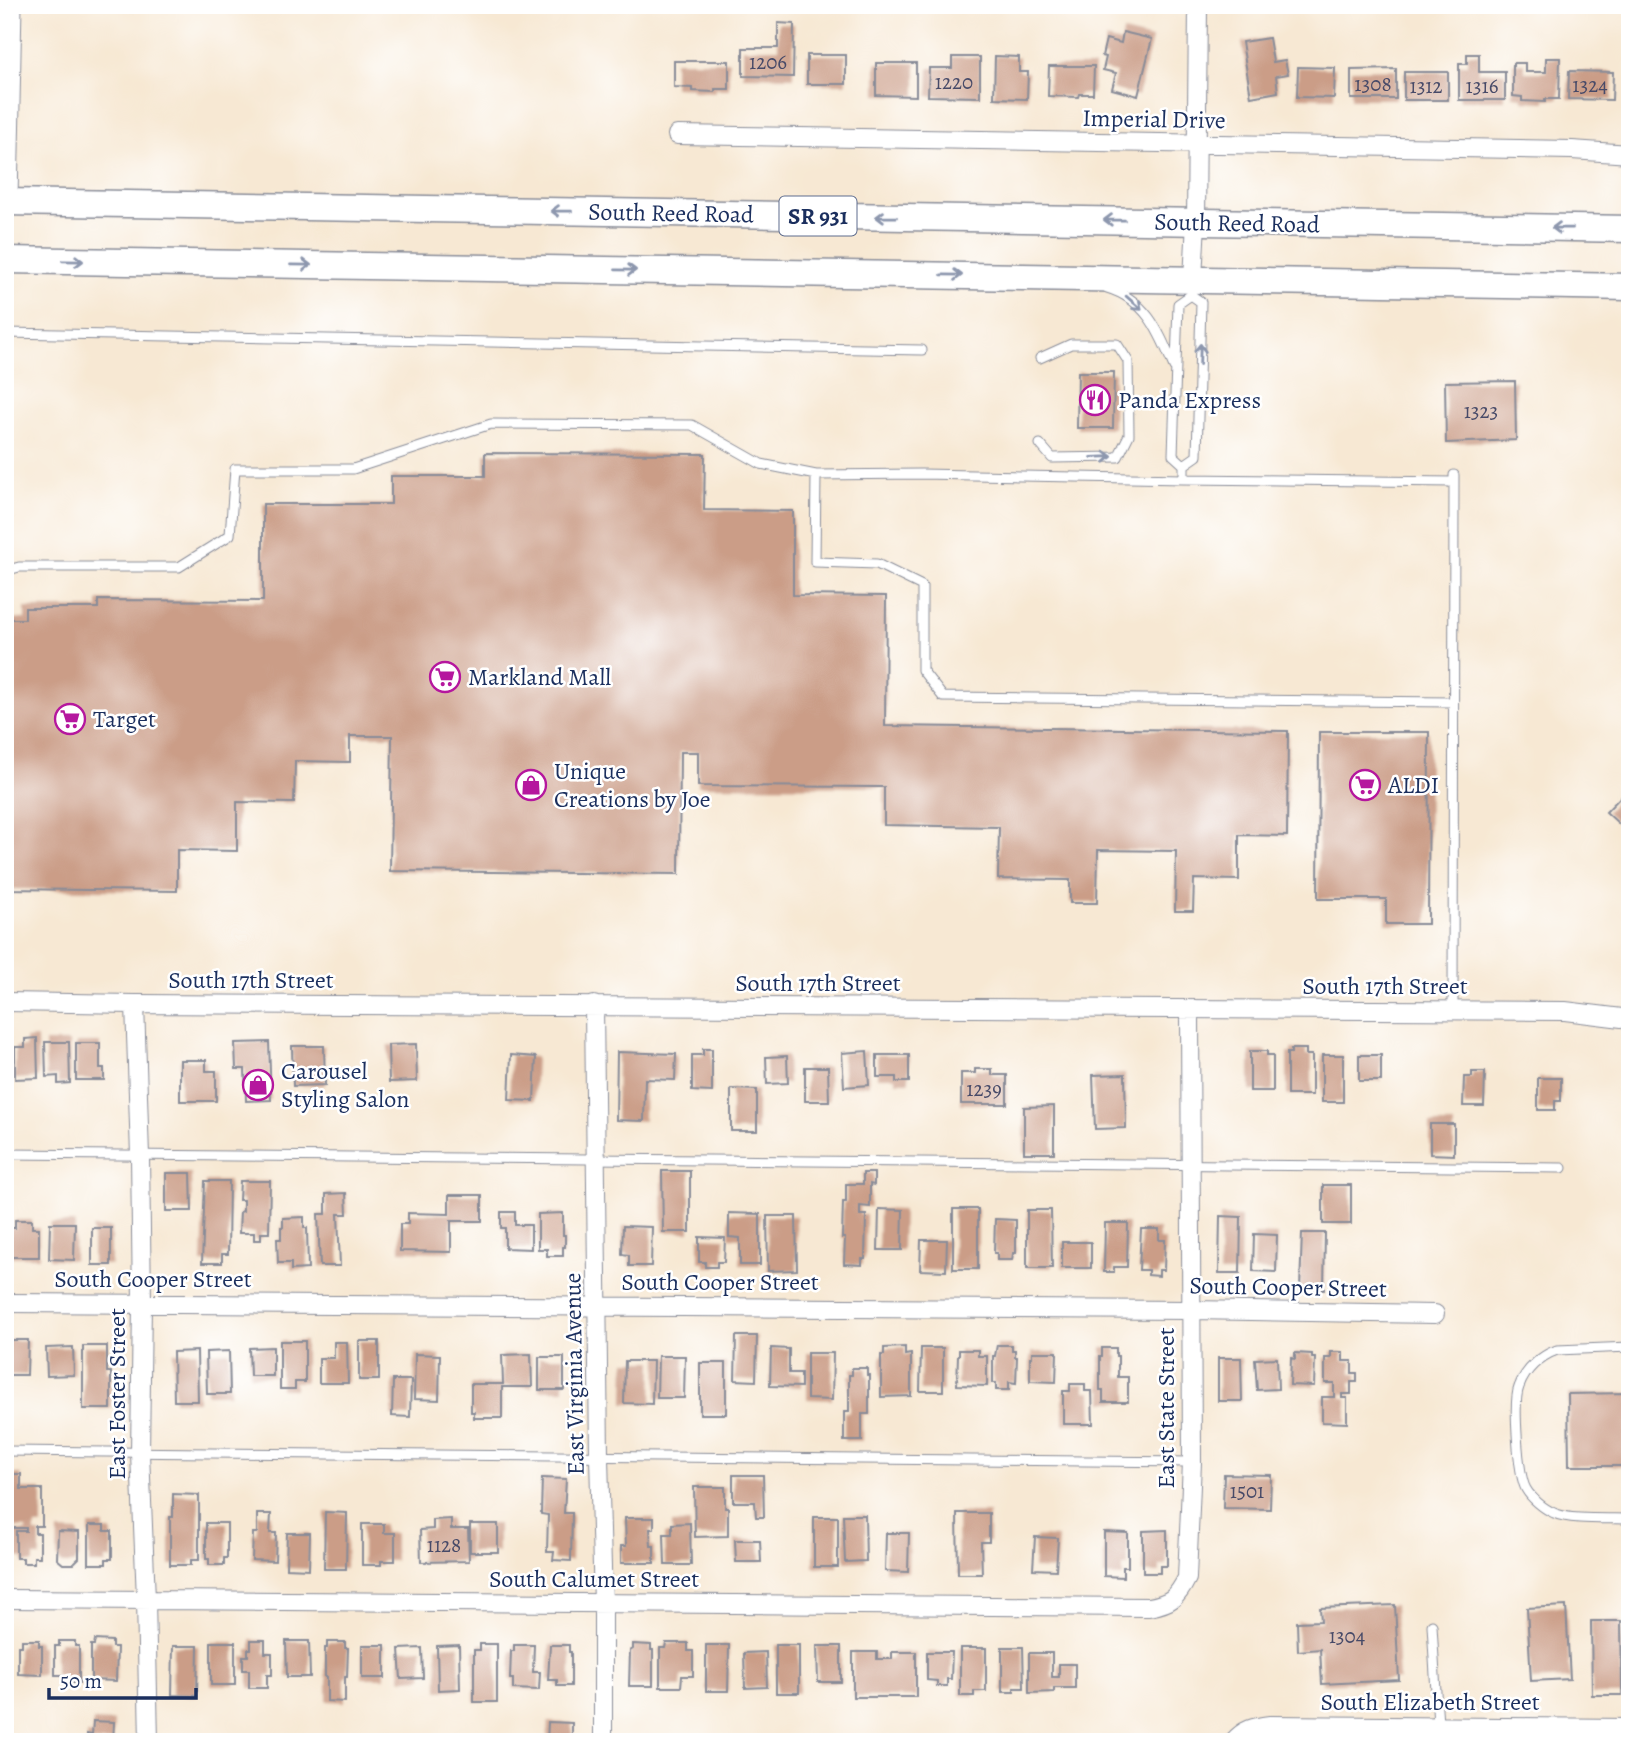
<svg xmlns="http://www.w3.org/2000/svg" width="1635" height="1747" viewBox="0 0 1635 1747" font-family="Alegreya,serif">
<rect width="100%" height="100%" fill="#fff"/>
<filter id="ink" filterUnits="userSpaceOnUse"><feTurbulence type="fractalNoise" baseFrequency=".0143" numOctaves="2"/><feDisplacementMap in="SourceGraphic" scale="14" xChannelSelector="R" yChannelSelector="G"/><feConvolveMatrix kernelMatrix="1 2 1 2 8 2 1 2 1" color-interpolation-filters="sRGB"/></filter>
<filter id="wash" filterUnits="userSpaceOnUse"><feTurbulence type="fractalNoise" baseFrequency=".00686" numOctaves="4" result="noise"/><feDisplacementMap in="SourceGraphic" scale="28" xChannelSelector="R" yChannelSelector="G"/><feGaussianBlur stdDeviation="1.57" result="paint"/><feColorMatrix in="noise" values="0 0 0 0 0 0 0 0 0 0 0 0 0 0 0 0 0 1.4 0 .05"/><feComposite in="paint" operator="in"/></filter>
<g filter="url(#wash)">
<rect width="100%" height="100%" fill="#f7e8d3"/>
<g id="blocks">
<path fill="#cb9d87" d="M778,23L794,24L793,77L743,76V48H778Z
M1123,32L1152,39L1138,96L1112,89L1116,73L1103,70L1106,57L1102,56L1106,39L1121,43Z
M1269,38L1273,62L1285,60L1288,74L1276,76L1278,92L1251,97L1242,42Z
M1467,54H1479V72H1505V100H1459V64H1467Z
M807,55H846V84H807Z
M995,56L1019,57V72H1028L1027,99L994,98Z
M952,57H980V97L928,96L929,68H952Z
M1546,58H1560L1559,99H1545V102L1522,101V97L1513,96V63H1525V72H1546Z
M674,61H729V89H715V92L692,91V88L674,87Z
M876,63H916V96L876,95Z
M1049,66H1094L1093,94H1079L1078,97L1048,96Z
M1298,67L1335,68L1334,98L1297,97Z
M1396,69V99H1351V70Z
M1569,71L1613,72L1612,100L1568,99Z
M1404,72H1448V100H1404Z
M1078,372H1114L1113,428H1077Z
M1515,381L1516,440L1446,443L1445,382Z
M485,453L705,454L704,510L793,511V595L886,596L885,726L1288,731L1287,836L1239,835V880L1194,879L1193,911H1175L1176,851L1098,850L1097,903H1070V880L998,879L999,827L884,825V787L698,786V752H680L679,874L390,871L392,736H350V762L295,761L294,803L237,802V851L177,850V891L5,889V619H25V608H98V600L263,601V504H391V476H485Z
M1319,732H1429L1428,924H1386V899H1318Z
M1630,787V834L1606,812Z
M37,1038L38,1078L15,1079V1047H25V1039Z
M45,1042H69L70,1083L58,1084V1076L46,1077Z
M269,1042L271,1100L246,1101L245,1069H236L235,1043Z
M76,1043H100V1068H104V1080H76Z
M416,1044L417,1081L389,1082L388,1045Z
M292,1046H324L325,1085L293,1086Z
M703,1049H712V1092L692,1091V1055H703Z
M1291,1049H1306V1055H1312V1095H1287V1053H1291Z
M867,1051L869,1085L844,1087L842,1053Z
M1250,1051H1267V1055H1273V1091H1250Z
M617,1052L676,1054L675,1080L645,1079L644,1121L616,1120Z
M511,1055L536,1057L534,1101L509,1100Z
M877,1055H909V1082H896V1077H877Z
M1322,1055H1343V1102H1322Z
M1359,1055H1381V1081H1359Z
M787,1056L788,1083L767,1084L766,1057Z
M180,1060H206V1071H216V1101H180Z
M805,1067H828L829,1101H805Z
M975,1069H992V1075H1007V1104H961V1073H975Z
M1472,1072H1485L1484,1106H1463L1464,1077H1472Z
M1125,1074L1126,1128L1095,1129L1093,1075Z
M1538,1078H1561V1101H1555V1110H1538Z
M731,1089L757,1090V1131H731Z
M1054,1106V1153H1024V1107Z
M1430,1124H1454V1155L1430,1154Z
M662,1171H690V1232H663Z
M166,1173H191L192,1211H166Z
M863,1173H874V1185L870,1184V1207L860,1206V1215H866L865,1259H862V1265L844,1264L845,1238H842L843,1202H846V1184H863Z
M205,1181H229L228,1254H222V1263H202Z
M240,1181H270L269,1233H261V1240H254V1233H239L240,1212L243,1211V1200H239Z
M1323,1185H1351V1224H1323Z
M346,1193L347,1214H338L340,1266H320L318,1214H326V1194Z
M449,1195H482V1221H451V1252L400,1251V1224H408V1213L449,1214Z
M879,1209L903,1210L902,1250H878Z
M953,1209H978V1269H953Z
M1027,1210H1051L1052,1268H1027Z
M501,1212H515V1225H531V1249L505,1248V1228H501Z
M563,1213V1235H565V1247H563V1256H547V1249H538V1214Z
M729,1213L760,1214V1265H740V1238L729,1237Z
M767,1216H796L797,1270L768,1271Z
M1220,1216L1241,1217L1240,1273H1219Z
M304,1217V1228H307L308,1269L291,1270V1263H278L277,1239H281V1227H283V1218Z
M995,1219L1016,1220V1253H1013L1012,1260H997V1253H994Z
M15,1220H32V1228H39V1257H10V1228H15Z
M50,1223H75L74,1260L49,1259Z
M1105,1223H1128L1127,1267H1114V1272H1104Z
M623,1226L652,1227L651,1266H629V1255L622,1254Z
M92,1228H111V1265H92Z
M1141,1229H1159V1240H1165L1164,1270H1159V1276L1148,1275V1270H1139Z
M1302,1233H1325L1324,1290L1300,1289Z
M1254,1234L1277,1235L1276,1272L1253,1271Z
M699,1237L725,1238L724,1262H717V1267H705V1262H699Z
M921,1240H947L946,1271L920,1270Z
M1062,1242H1091V1268H1062Z
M736,1336H757L756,1381L735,1380Z
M5,1340H28L27,1375H5Z
M280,1341H305V1382H295V1389H280Z
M359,1341H379V1380H359Z
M334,1342H347L348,1383H319V1358H334Z
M997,1345H1012V1350H1015V1357H1017L1016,1383L1009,1382V1390H996V1383H993V1356H995Z
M83,1346H107V1372H111V1409H83Z
M73,1347L74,1375L47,1376L46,1348Z
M273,1347V1376H250L249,1348Z
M905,1347V1355L911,1354V1396L881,1397V1355H884V1348Z
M771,1348L789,1349V1373H801V1387L770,1386Z
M921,1348H943V1391H920Z
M1102,1348H1116V1356H1118V1377H1128V1402H1103V1390H1100V1356H1102Z
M959,1350H978V1356H987V1386L957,1385L958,1355H959Z
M197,1351L198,1401H174L173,1352Z
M229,1351L230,1394H207L206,1352Z
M1032,1352H1057L1056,1382L1030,1381V1357H1032Z
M1331,1352H1343V1361H1352V1373H1357V1382H1351V1394H1342V1398H1347V1423L1322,1422V1397H1334V1383H1325V1358H1331Z
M807,1353H833L832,1400L807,1399Z
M1295,1353L1312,1354V1358H1315L1314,1386L1290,1385L1291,1358L1295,1359Z
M415,1354L440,1355L439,1400L414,1399Z
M531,1354L532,1387H502V1418H474V1412H471V1384H503L502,1355Z
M658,1356H685L684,1398H657Z
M539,1357H564V1390H539Z
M1218,1358H1241L1242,1401H1218Z
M1277,1358L1278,1389L1257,1390L1255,1359Z
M625,1361H653L652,1404L624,1403Z
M700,1363H726V1414H700Z
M852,1368H867V1375H869V1414H862V1441H844V1412H849V1375H852Z
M393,1380H411L410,1417L392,1416Z
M1070,1384H1085V1391H1092L1093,1424H1063V1391H1070Z
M1630,1393V1466H1569L1568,1394Z
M12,1474H21V1489H42V1526H35V1533H40V1557H34V1563H23V1558H16V1531H26V1528H12Z
M1224,1474L1271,1475L1270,1509L1223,1508Z
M733,1475H763L764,1517H756L755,1502H733Z
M542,1478L566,1479L564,1513H572L571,1561L553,1560L554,1552H547L548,1515L541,1514Z
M694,1487H725V1508H728V1536L695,1537Z
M173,1494L199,1495V1560H191V1565H170V1517H173Z
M325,1512L347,1513L346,1569H324Z
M957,1513H989V1542H981L982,1574H958Z
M257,1514H271L270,1533H276L275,1561L252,1560L253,1533H257Z
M843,1515H865L866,1561L845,1562Z
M814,1517H838V1567H814Z
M625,1518H654V1529H650L651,1546H654V1563H621V1546H626Z
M451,1519V1529H468L469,1561L421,1562L420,1530L433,1529V1520Z
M206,1523H227V1558H224V1565H209V1559H206Z
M690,1523L691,1565H665L664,1534H672V1524Z
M362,1524H384V1533H395V1561H381V1565H362Z
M470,1524H498V1552H470Z
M89,1525H104V1531H112V1559H106V1564H89Z
M1167,1530V1566H1160V1573H1143V1531Z
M58,1531L79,1532V1558L73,1564H63L57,1559Z
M1104,1532L1128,1533V1567H1123V1577L1104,1576Z
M287,1533H310L309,1569L286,1568Z
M886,1533H909L908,1572L885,1571Z
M1035,1537L1058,1538L1056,1570L1033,1569Z
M735,1540H760L761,1562H736Z
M1395,1605L1399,1680L1322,1684L1320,1649L1298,1651L1297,1622L1321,1621L1320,1608Z
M1566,1606L1570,1679L1531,1681L1527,1608Z
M1591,1621H1621L1622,1695H1592Z
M22,1640H39V1646H42V1675L18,1674V1646H22Z
M95,1640L112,1641V1647H117L116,1681L91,1680V1645H94Z
M251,1640H265V1653H272V1675H267V1688H249V1670H243V1656H248V1649H251Z
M59,1641H75V1646H79V1683H63V1675H55V1646H59Z
M286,1641H309L310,1677H287Z
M211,1642H235V1685H211Z
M327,1642H345V1648H348L347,1677H345V1702L327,1701V1677H325V1648H327Z
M666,1643H688V1651H693V1676H682L681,1687H660V1648H665Z
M480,1644H497V1702H474V1650H480Z
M633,1644L651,1645V1650H653V1686H629L630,1651L633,1649Z
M362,1645H385V1678H362Z
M459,1645L460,1689L438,1690L437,1646Z
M514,1645H534L533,1672H540L539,1690L513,1689V1679H510L511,1651H514Z
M550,1645H569V1652H571V1686H557V1680H548Z
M706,1645H729L728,1691H706Z
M776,1645H799V1693H776Z
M173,1646H198L197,1696L172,1695Z
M817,1646H841V1682H818Z
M1002,1647H1023L1024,1688H1014V1692H1002Z
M422,1648L423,1678L401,1679L399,1649Z
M960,1648H986V1691H974V1696H960Z
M766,1652L767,1687L745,1688L744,1653Z
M853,1652H877V1659H892V1652H916V1697H853Z
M927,1652H952L951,1679H947V1686H937V1681L927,1680Z
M1029,1653H1052V1677H1059V1664H1075V1688H1054V1692L1029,1693Z
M93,1721L114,1722L113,1742H87V1734L92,1735Z
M548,1722L572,1723V1742H547Z"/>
</g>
</g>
<g filter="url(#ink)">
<use href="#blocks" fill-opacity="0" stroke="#898c98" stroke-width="2"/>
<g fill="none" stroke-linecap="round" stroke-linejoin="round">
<g stroke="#898c98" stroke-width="11">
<path id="lane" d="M13,200L17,5
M1107,288C1147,300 1159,332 1174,367
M5,333L922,350
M1040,358L1071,344H1117L1128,361L1129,435L1118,457L1052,458L1040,444
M1184,465V479L1454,482
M1184,465L1173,455L1178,304L1191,295L1192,282
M1184,465L1197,456L1201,302L1191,295
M816,475L921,474L1184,479
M5,571L19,567H179L230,535L235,469H353L491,424L692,425L761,464L816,475L815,562L877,564L922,586V670L943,697L1453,702
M1453,1011L1454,475
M5,1154C524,1161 1043,1160 1562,1168
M1630,1347L1557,1350C1540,1356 1525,1370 1519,1387C1513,1401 1518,1475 1526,1489C1531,1498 1544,1509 1554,1513C1571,1521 1610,1518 1630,1519
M5,1451L1192,1462
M1432,1625L1439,1742
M1299,1742L1300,1726"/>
</g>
<g stroke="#898c98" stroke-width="20">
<path id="street" d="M677,135L1572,150L1630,154
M1193,279L1196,222L1198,5
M5,1002L135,1004L1565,1011L1630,1019
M135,1004L140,1156L142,1303L140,1453L146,1599L149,1742
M594,1005L599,1457L603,1604V1742
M5,1303L1192,1310L1435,1314
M5,1599L1149,1607C1171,1603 1177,1598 1187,1578L1192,1462L1190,1010
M1233,1742C1244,1729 1254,1727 1270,1725L1630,1728"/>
</g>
<g stroke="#898c98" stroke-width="29">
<path id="primary" d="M5,202L1630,229
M5,260L1630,287"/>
</g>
<use href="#lane" stroke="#fff" stroke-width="9"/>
<use href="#street" stroke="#fff" stroke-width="18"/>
<use href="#primary" stroke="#fff" stroke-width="26"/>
</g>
<defs><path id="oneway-shaft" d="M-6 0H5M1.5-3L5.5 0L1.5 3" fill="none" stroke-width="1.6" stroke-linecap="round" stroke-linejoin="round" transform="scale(1.75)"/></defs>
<g stroke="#8d97ae">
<use href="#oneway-shaft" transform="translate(561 211) rotate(-179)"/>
<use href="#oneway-shaft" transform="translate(886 217) rotate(-179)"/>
<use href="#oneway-shaft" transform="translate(1114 220) rotate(-179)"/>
<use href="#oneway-shaft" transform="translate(1562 228) rotate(-179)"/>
<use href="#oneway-shaft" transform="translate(73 261) rotate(1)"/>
<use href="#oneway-shaft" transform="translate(301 265) rotate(1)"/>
<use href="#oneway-shaft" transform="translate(626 270) rotate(1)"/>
<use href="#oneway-shaft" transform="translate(952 275) rotate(1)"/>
<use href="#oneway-shaft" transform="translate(1134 303) rotate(41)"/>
<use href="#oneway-shaft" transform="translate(1200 354) rotate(-88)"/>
<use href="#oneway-shaft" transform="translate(1102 457) rotate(-2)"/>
</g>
</g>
<defs>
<g id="restaurant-ring" transform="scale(1.575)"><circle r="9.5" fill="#fff" stroke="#b5179e" stroke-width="1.5"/><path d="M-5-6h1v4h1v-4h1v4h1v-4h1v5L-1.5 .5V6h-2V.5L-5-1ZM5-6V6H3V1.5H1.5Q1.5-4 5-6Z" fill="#b5179e"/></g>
<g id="supermarket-ring" transform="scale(1.575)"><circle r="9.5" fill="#fff" stroke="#b5179e" stroke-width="1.5"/><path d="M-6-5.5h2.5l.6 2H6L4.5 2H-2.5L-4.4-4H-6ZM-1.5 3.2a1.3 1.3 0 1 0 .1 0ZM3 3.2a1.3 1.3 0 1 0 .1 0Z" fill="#b5179e"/></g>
<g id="shop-ring" transform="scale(1.575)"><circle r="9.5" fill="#fff" stroke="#b5179e" stroke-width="1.5"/><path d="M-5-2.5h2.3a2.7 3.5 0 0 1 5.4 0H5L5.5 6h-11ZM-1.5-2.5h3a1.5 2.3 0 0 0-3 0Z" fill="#b5179e"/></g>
</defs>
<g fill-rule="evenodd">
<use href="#restaurant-ring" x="1095" y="400"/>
<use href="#supermarket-ring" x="445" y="677"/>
<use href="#supermarket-ring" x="70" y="719"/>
<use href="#shop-ring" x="531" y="785"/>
<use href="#supermarket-ring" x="1365" y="785"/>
<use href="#shop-ring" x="258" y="1085"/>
</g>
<g text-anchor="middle" stroke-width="5" stroke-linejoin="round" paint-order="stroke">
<g font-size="21" fill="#474a68">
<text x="768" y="69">1206</text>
<text x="954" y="89">1220</text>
<text x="1373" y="91">1308</text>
<text x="1590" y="92">1324</text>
<text x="1426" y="93">1312</text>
<text x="1482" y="93">1316</text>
<text x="1481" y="418">1323</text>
<text x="984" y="1096">1239</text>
<text x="1247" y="1498">1501</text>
<text x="444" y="1552">1128</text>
<text x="1347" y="1643">1304</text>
</g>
<rect fill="#fff" stroke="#5f6d8e" stroke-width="2" x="779.5" y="196.5" width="77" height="39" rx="5"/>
<g font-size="23" font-weight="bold" fill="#1b2f5e">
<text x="818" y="224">SR 931</text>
</g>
<g font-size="24" fill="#1b2f5e" stroke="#fff">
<text transform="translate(1154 119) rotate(1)" y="8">Imperial Drive</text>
<text transform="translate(671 213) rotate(1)" y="8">South Reed Road</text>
<text transform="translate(1237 223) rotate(1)" y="8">South Reed Road</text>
<text x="251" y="988">South 17th Street</text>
<text x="818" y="991">South 17th Street</text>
<text x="1385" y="994">South 17th Street</text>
<text x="153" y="1287">South Cooper Street</text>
<text x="720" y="1290">South Cooper Street</text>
<text transform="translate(1288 1287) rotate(1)" y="8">South Cooper Street</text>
<text transform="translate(574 1374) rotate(-91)" y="8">East Virginia Avenue</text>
<text transform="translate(117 1394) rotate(-90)" y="8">East Foster Street</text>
<text transform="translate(1166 1408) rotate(-90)" y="8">East State Street</text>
<text x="594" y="1587">South Calumet Street</text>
<text x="1430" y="1710">South Elizabeth Street</text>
</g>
<g font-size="24" fill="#1b2f5e" stroke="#fff" text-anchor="start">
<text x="1118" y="408">Panda Express</text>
<text x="468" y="685">Markland Mall</text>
<text x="93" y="727">Target</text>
<text x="554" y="779">Unique<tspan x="554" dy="28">Creations by Joe</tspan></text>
<text x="1388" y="793">ALDI</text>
<text x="281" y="1079">Carousel<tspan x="281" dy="28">Styling Salon</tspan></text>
</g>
</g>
<rect width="1635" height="1747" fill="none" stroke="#fff" stroke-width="28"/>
<path d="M49 1688v10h147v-10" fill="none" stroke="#1b2f5e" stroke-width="3.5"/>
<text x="60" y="1688" font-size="21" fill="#1b2f5e" stroke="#ffffff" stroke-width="5" paint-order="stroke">50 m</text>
</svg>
